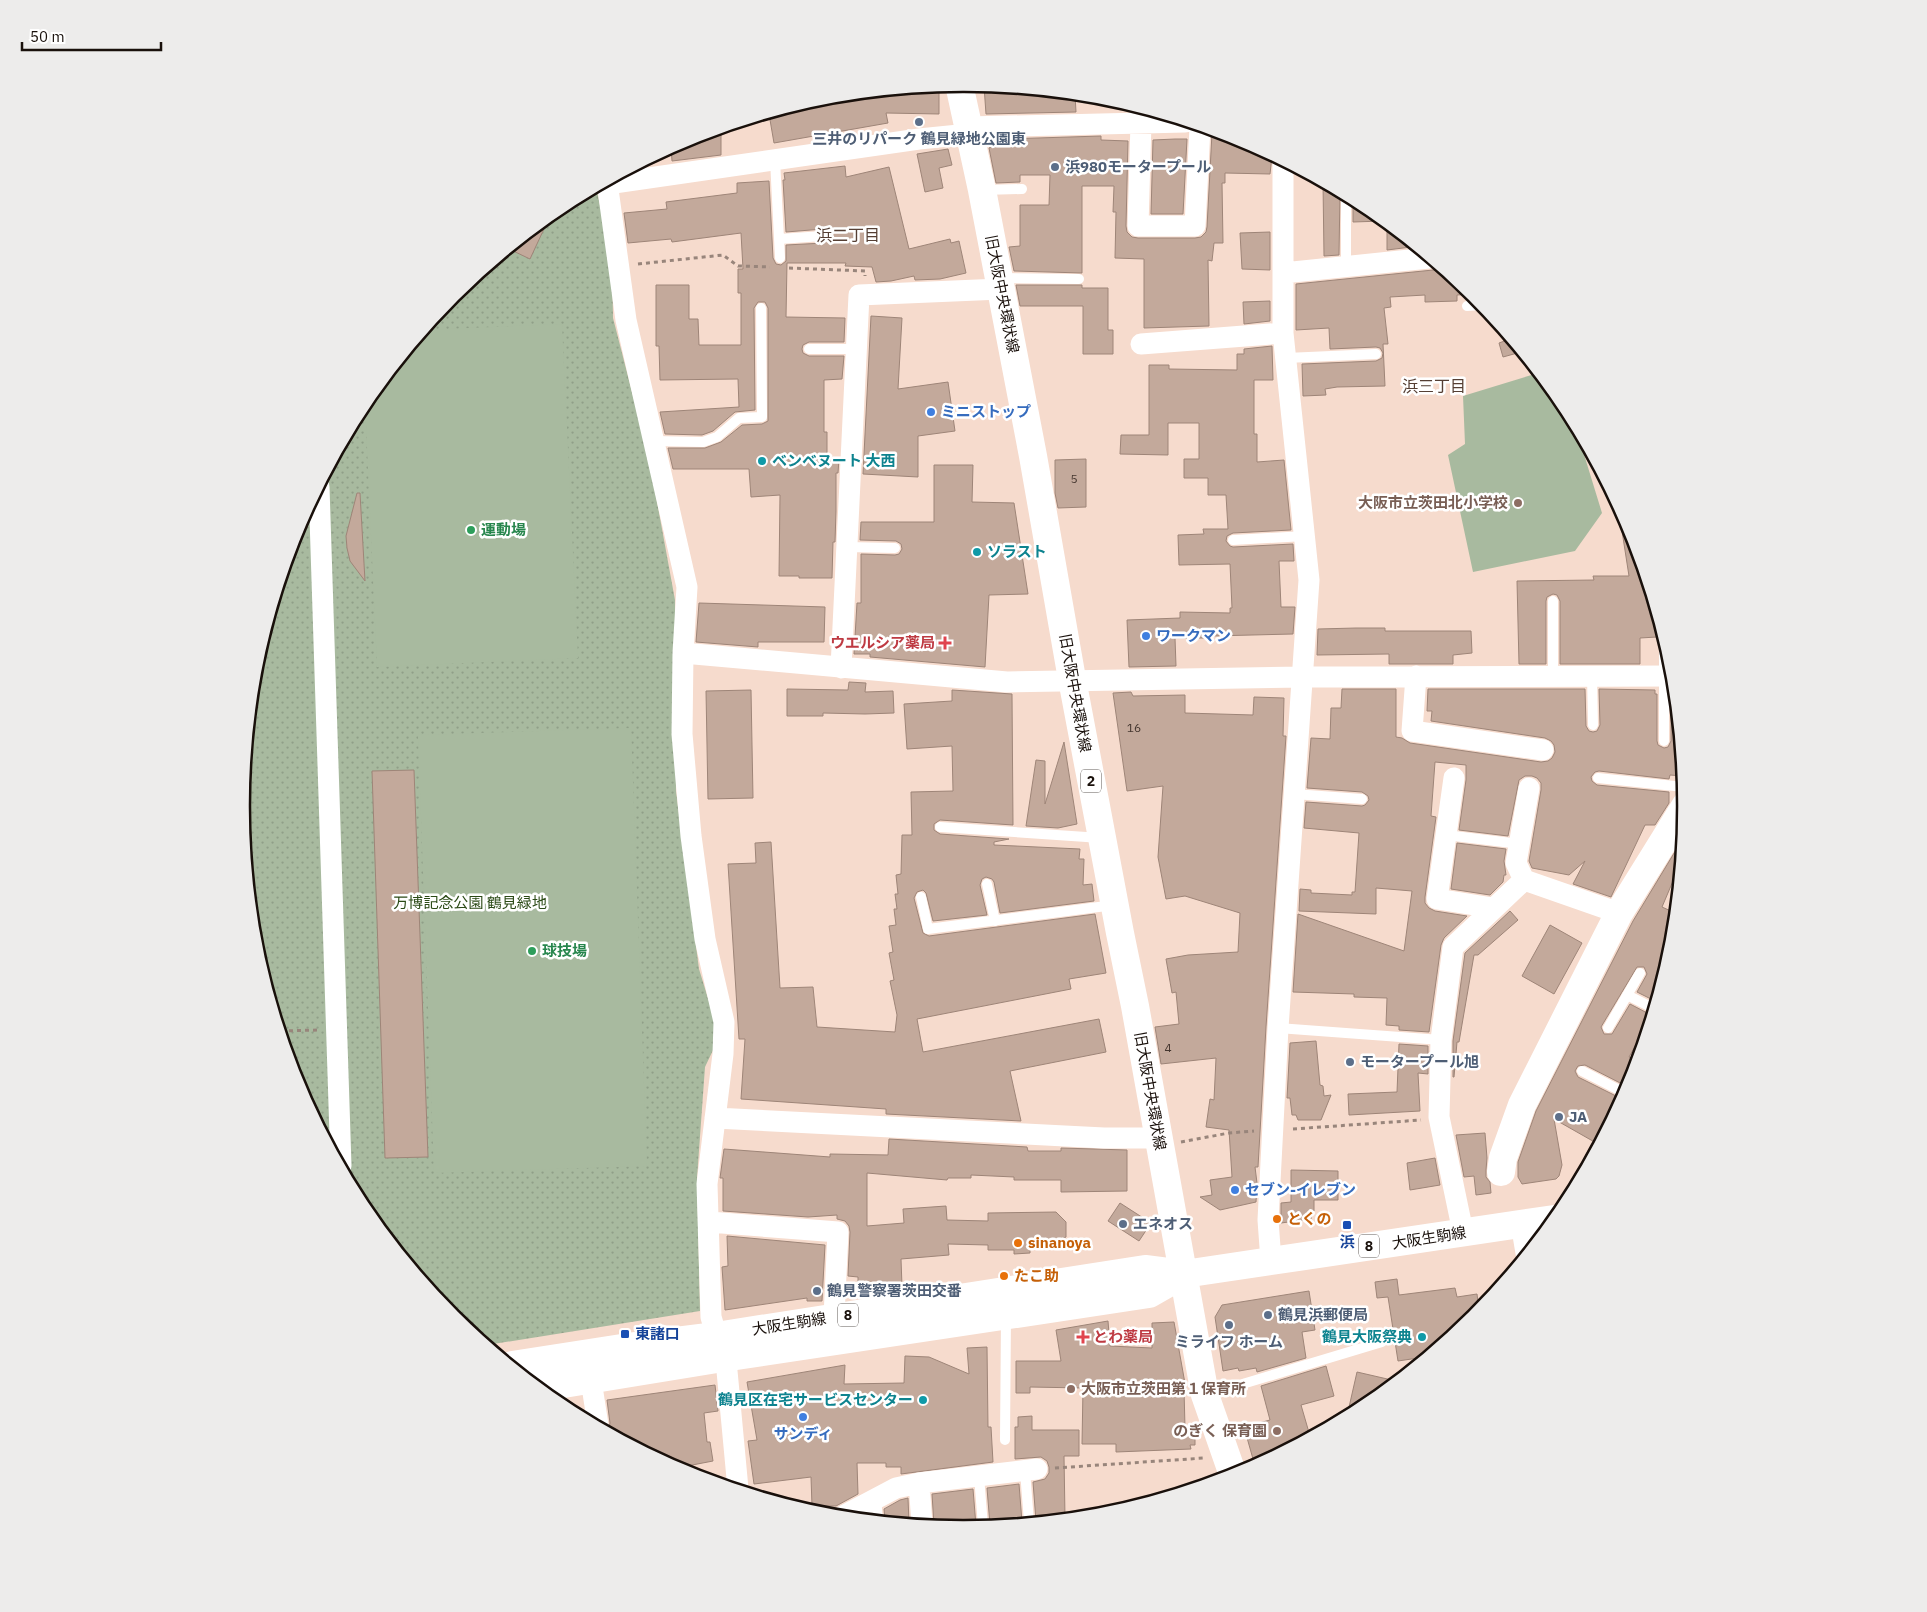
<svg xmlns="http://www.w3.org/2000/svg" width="1927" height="1612" viewBox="0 0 1927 1612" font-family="'IBM Plex Sans','Noto Sans JP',sans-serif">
<defs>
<pattern id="green-dots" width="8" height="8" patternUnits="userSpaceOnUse" patternTransform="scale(1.25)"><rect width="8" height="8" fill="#a8ba9f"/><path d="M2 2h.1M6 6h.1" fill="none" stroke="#909f88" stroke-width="1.8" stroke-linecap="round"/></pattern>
</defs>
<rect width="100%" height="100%" fill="#f6dbcd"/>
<path fill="url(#green-dots)" d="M596,187L612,260L613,318L649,458L675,600L676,791L699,969L714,1018L715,1046L705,1067L697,1178L700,1311L487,1345L453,1316L363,1207L296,1082L255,947L241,806L255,665L296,529L363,405L453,295L562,205Z"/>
<path fill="#a8ba9f" d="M562,324L578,658L377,667L365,403L424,330Z
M1538,373L1564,405L1575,425L1602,513L1575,551L1473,572L1448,455L1465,444L1463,396Z
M631,728L647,1166L434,1173L418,735Z"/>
<path fill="#c3a99b" stroke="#9e8578" d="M939,86V114L886,113L888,123L774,143L769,114L823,98Z
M984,86L1075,95L1076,112L986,114Z
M721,132V155L672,161L671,147L696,136L707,133Z
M1212,133H1220L1240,139L1272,156L1270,174L1225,173V183H1222L1223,243H1214L1212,261L1208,260L1209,326L1144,328V259L1115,258L1116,212H1113L1114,186H1082V273L1014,271L1009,247L1020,246V205H1049L1050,175H1020V182L996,183L989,148L1005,139L1101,136V140L1128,141L1126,226L1127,232L1132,237L1138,238H1195L1201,237L1206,232L1207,227Z
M1175,139H1187L1183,214H1151L1153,140Z
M948,149L952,165L939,168L943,188L925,192L917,154Z
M845,166L846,177L889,167L909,249L950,239L951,243L959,241L966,273L940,279L915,280L914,276L891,281L876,282L872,267L845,266L846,263H787L786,317L845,318L844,342H809L803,345L802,349L803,353L809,356H844L842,379L824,380V432H827V459H839L838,473H836V511L835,542H833L832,578H799V576H779L780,495L751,497L749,469H673L668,448H705L721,442L742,425L762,424L768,421V308L765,302H758L754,308L755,410L735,412L713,431L702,435L665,434L660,412L739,407L738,379L660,380L659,346H656V285H689V319H698L699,345H741V293H738V269H743L741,233L672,242L671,239L628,243L624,213L667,209L666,202L737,193V183L769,181L773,258L776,264L781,265L786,261V245L824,243L827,241L830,236L828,232L823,229L786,232L783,180H785L784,173Z
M1323,183L1340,192L1339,255L1324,256Z
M1353,199L1365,206L1383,221L1353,222Z
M550,216L530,259L509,249L526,235Z
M1387,223L1411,243V247L1387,250Z
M1270,232V270L1242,269L1240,233Z
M1433,270H1443L1473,294L1457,295V301L1425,302V295L1390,297L1391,307L1384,308L1388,344H1383L1385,386L1337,387L1325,389L1326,395L1303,396L1302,364L1376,361L1382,358L1383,353L1380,348L1376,347L1330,349L1329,328L1296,330V284Z
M1016,285H1082V288H1108V330H1113V354H1083V306H1020Z
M1270,301V321L1244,324L1243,302Z
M871,316L902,318L898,389L948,382L955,431L918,436V477L863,474Z
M1510,339L1521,352L1503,357L1499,343Z
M1272,346L1273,380H1254V434H1257V462L1284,460L1291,530L1233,533L1227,536L1226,541L1230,546L1233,547L1293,544L1294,561H1279L1281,607H1295L1293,634L1212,636V638H1175L1176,666L1129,667L1127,620L1180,618V612L1230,613V608H1232L1230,564L1179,565L1178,535L1204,534L1203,529H1228L1226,495H1208V478H1184V459H1199V423H1168V455L1120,454L1121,435H1149V365H1169V369L1237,370V354H1244V349Z
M1086,459V507L1058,508L1055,493V460Z
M934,465H973L972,502L1014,503L1028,594L989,595L985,667L870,657V654H854L857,603H861V554L895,555L899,554L902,549L901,544L896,541L860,540L861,522H934Z
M357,493H360L365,581L350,561L347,548L346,536Z
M1630,529L1658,618L1657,637L1640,638V664H1560V601L1557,595L1553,594L1547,597L1546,601V664H1519L1517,581L1594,580L1593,576H1629L1622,531Z
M699,603L825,607L824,642H758V647L696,642Z
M1356,628H1385V631H1471L1472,653L1453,655V664H1389V654L1317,655L1318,629Z
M849,682L866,683L865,692L893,691L894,713L865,714L823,713V716H787V689L848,690Z
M1342,689H1396V737L1402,738L1410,743L1541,762L1548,761L1552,758L1555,752L1554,745L1551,741L1545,738L1431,721L1432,711H1427L1428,689H1585L1586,726L1589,731L1593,732L1597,731L1600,725L1599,689L1655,690V694H1657V741L1658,745L1664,748L1668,747L1671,741V694H1675L1683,776L1670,775L1669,779L1599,771L1595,772L1591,777L1592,781L1597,785L1669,792V803L1655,825H1645L1611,897L1573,884L1585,861L1569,875L1532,868L1529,861L1541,790V783L1537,778L1532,776H1525L1519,780L1508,836L1459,830L1466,780V765L1435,762L1431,816L1436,817L1425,897V903L1429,908L1435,911L1467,916L1444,938L1441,945L1429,1032L1399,1030V1026L1386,1025L1387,998L1354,997V994L1293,992L1298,914L1404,951L1412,891L1376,888V914L1299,911L1300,889L1311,890V893L1352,895V892H1355L1359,833L1304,828L1306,802L1362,806L1365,805L1369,800L1368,796L1362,792L1307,788L1311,738L1330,739L1331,708H1341Z
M751,690L753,798L708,799L706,691Z
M952,690L1012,694L1013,825L940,820L934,824V830L940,834L1009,839L994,842V845L1080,849L1079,859H1084L1083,885L1092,884L1094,901L1000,913L994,882L992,879L986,877L982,879L980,885L987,915L933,921L926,893L923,890L917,892L914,898L923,933L929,936L1095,914L1106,973L1069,979L1071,989L917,1019L923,1052L1099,1019L1106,1052L1010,1071L1021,1121L886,1114V1109L741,1099L745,1039H739L728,864L756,863L755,843L771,842L780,988L813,987L817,1027L895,1032L897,1015L890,981L894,980L889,953L893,952L889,926L896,925L894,909H897L895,894H898L896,875L901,874L902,835H912L911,792L953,791L952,746L907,749L904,704L952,701Z
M1131,692L1133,696L1185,695V713L1253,715L1254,697L1284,698L1283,736H1286L1266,1027L1258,1167H1255L1257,1183L1256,1202L1220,1210L1200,1197L1212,1195L1210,1180L1232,1177L1229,1130L1206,1127L1210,1099L1214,1100L1216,1058L1161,1064L1155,1027L1179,1024L1176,992L1172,993L1166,959L1188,955L1238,952L1240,913L1185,896L1166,899L1158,857L1163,786L1127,791L1113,693Z
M1064,742L1077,824L1058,828L1026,826L1036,760L1045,761V804Z
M414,770L428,1157L385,1158L372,771Z
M1682,840L1679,870L1673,881L1662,907L1673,912L1669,920L1674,922L1672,947L1655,1001L1637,992L1647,974L1644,967H1637L1601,1027L1604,1034H1612L1630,1004L1651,1015L1646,1034L1643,1032L1629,1057L1637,1062L1631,1083L1628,1087L1585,1065L1578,1066L1575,1071L1578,1077L1622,1099L1598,1144L1554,1119L1562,1165L1559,1176L1556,1179L1522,1184L1518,1177V1162L1536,1111L1633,921Z
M1457,843L1506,849L1504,861L1506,875H1504L1503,882L1490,895L1451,889Z
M1510,911L1518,920L1478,955H1474L1459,1042H1457L1454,1077H1453V1041L1465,953Z
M1550,925L1582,943L1554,994L1522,976Z
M1316,1041L1320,1085L1323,1086L1324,1096L1331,1095L1321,1120H1298L1296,1115H1292L1290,1098H1287L1290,1043Z
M1399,1044L1428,1046V1074L1418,1073L1420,1111L1349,1115L1348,1094L1397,1092Z
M1485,1133L1487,1158L1486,1170V1177L1490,1182L1491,1193L1476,1195L1474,1176L1464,1177L1456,1135Z
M889,1139L1027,1147L1028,1151H1061V1148L1127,1150V1191L1061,1192V1180H1014V1177L971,1175V1178H948L947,1180L867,1173V1226L904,1223L903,1209L946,1206L947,1220L988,1221V1213L1056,1212L1066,1222V1237L1042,1248L1040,1240L1030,1241V1253L1014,1254V1250H988V1245L948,1244L949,1255L901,1259L902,1286L886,1287V1289H858V1277L848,1276L850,1232L849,1226L845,1221L837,1219V1215L808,1217L723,1211V1178H720L724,1149L830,1157V1154L888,1155Z
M1435,1158L1440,1185L1410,1190L1407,1163Z
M1291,1170L1338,1171V1200H1314V1211H1311V1219L1281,1223V1203L1291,1202Z
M1120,1203L1151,1223L1139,1241L1108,1221Z
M727,1236L825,1245L822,1301H807V1298L725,1310L722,1267L728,1266Z
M1397,1279L1399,1295L1455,1288L1457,1297L1477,1294L1479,1310L1474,1317L1425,1357L1398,1361L1388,1297L1377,1298L1375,1282Z
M1309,1291L1315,1330L1302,1332L1306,1358L1257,1372L1256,1368L1239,1371L1238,1368L1223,1371L1215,1317L1222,1305Z
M1108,1321L1110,1346L1152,1348V1323L1174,1322L1186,1389H1184L1185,1428H1195V1445H1190L1191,1449L1116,1452V1444H1082L1083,1388L1030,1387V1393H1016V1361H1061L1056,1330Z
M987,1347L988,1427H991L993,1462L901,1474V1467H886V1463H857L858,1494L836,1506H812L811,1477L754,1484L748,1441L757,1440L747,1382L845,1365L844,1384L904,1383L905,1356L929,1357L969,1374L967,1348Z
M1326,1366L1334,1396L1301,1405L1310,1436L1266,1459L1265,1456L1253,1459L1244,1427L1270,1420L1261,1386Z
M1357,1372L1396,1381L1365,1407L1347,1416Z
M715,1385L718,1411L704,1413L707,1442H710L713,1461L687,1466L689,1474L608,1431L610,1423L607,1400Z
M1032,1416V1430H1079V1456H1064L1065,1518L1036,1521L1033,1482L1045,1479L1049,1473V1467L1047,1461L1041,1457L1015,1459V1427H1018V1417Z
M1019,1484L1022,1522L990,1525L987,1488Z
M973,1489L976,1526L963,1528L934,1525L932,1494Z
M908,1498L909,1523L885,1520L884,1509L900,1500Z"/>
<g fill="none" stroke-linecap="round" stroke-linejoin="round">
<path stroke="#98857b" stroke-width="3" stroke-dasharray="4 4" stroke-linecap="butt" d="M638,264L723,255L738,266L770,267
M789,268L865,271V276
M281,1031L318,1030
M1293,1129L1421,1120
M1181,1142L1229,1133L1254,1131
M1055,1468L1204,1458"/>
<path stroke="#fff" stroke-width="10" d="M775,160L780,258
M983,190L1022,189
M1346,196V266
M779,239L823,236
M1000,278L1079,279
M1467,306L1482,305
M809,349H856
M1286,358L1376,354
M654,441L703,442L717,437L739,418L762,417L761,308
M1233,540L1305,536
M846,547L895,548
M1553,601V676
M1664,639V741
M1592,676L1593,725
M1598,778L1684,787
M1294,794L1362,799
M940,827L1101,838
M1446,835L1520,844
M987,884L995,921
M921,897L928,929L1114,905
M1627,995L1653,1008
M1278,1028L1441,1040
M1608,1028L1640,973
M1582,1071L1625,1093
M1206,1395L1382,1342
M1005,1440L1006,1316
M1025,1471L1029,1522
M979,1476L983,1526
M876,1498L878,1520"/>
<path stroke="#fff" stroke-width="21" d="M1141,123L1138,226H1195L1200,127
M968,127L1185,122
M607,182L626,320L687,587L683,653L1007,682L1302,677L1673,676
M607,184L919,139L969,134
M1283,273L1429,258
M1141,344L1283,333
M319,487L341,1166
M683,653L682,734L691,836L705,939L724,1022L723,1054L707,1184L711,1317L727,1371L738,1489
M841,668L859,295L1001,289
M1416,676L1412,731L1543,750
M1454,778L1437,899L1493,908
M1524,880L1516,863L1529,788
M715,1118L1104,1138H1158
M709,1222L838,1232L834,1317
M1521,1223L1526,1253
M1463,1232L1439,1117L1441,1040L1453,947L1524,880L1619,913
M1271,1261L1268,1220L1278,1028L1309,580L1283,333V162
M591,1380L598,1425
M919,1483L922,1524
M843,1516L896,1488L919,1483L1037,1469"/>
<path stroke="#fff" stroke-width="28" d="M1501,1172L1503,1158L1522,1105L1619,913L1686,805"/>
<path stroke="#fff" stroke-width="28" d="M959,84L982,190L1033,456L1072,679L1120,933L1135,1006L1205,1395L1233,1475
M512,1365L628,1347L716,1336L1145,1269L1184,1274L1554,1219
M539,1388L723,1358L1149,1294L1184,1274"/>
</g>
<g fill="#5c6f8a" stroke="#fff" stroke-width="2">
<circle cx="919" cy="122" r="5"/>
<circle cx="1055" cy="167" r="5"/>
<circle cx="1350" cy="1062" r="5"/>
<circle cx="1559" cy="1117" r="5"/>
<circle cx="1123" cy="1224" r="5"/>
<circle cx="817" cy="1291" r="5"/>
<circle cx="1268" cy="1315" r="5"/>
<circle cx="1229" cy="1325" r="5"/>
</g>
<g fill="#3f7fe0" stroke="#fff" stroke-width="2">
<circle cx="931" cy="412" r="5"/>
<circle cx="1146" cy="636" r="5"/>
<circle cx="1235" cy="1190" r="5"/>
<circle cx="803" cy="1417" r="5"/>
</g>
<g fill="#0f9aa8" stroke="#fff" stroke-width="2">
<circle cx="762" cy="461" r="5"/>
<circle cx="977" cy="552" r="5"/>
<circle cx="1422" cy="1337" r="5"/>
<circle cx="923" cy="1400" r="5"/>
</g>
<g fill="#8d6e63" stroke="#fff" stroke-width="2">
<circle cx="1518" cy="503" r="5"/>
<circle cx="1071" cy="1389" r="5"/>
<circle cx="1277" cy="1431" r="5"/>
</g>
<g fill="#2e9e5b" stroke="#fff" stroke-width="2">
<circle cx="471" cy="530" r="5"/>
<circle cx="532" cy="951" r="5"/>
</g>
<g fill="#e0444e" stroke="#fff" stroke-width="2">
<path d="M942.5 635.5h5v5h5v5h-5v5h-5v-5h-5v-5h5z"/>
<path d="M1080.5 1329.5h5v5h5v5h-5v5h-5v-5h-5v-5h5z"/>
</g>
<g fill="#e8710a" stroke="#fff" stroke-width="2">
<circle cx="1277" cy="1219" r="5"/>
<circle cx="1018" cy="1243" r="5"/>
<circle cx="1004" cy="1276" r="5"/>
</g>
<g fill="#1a4fb4" stroke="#fff" stroke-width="2">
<rect x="1342" y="1220" width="10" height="10" rx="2.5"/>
<rect x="620" y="1329" width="10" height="10" rx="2.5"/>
</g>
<g text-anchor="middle" stroke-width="5" stroke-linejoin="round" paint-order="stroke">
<g font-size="12" fill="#44362f">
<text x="1074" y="483">5</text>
<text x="1134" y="732">16</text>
<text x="1168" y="1052">4</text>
</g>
<g fill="#fff" stroke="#5e5854" stroke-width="1">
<rect x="1081" y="769.5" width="20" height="23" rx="4"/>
<rect x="1359" y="1234.5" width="20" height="23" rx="4"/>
<rect x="838" y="1303.5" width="20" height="23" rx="4"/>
</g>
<g font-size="14" font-weight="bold" fill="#19100b">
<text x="1091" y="786">2</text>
<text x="1369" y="1251">8</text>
<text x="848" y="1320">8</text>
</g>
<g font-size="15" font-weight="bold" fill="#4e5e75" stroke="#fff" text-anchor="start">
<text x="919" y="144" text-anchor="middle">三井のリパーク 鶴見緑地公園東</text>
<text x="1065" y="172">浜980モータープール</text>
<text x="1360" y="1067">モータープール旭</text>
<text x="1569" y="1122">JA</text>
<text x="1133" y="1229">エネオス</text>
<text x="827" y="1296">鶴見警察署茨田交番</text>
<text x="1278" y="1320">鶴見浜郵便局</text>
<text x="1229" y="1347" text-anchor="middle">ミライフ ホーム</text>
</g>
<g font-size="15" fill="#19100b" stroke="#fff">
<text transform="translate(1002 294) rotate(79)" y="5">旧大阪中央環状線</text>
<text transform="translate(1075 693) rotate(80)" y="5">旧大阪中央環状線</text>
<text transform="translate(1150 1091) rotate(80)" y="5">旧大阪中央環状線</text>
<text transform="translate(1429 1238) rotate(-9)" y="5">大阪生駒線</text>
<text transform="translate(789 1324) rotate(-9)" y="5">大阪生駒線</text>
</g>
<g font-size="15" font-weight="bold" fill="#366cbe" stroke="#fff" text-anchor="start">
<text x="941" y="417">ミニストップ</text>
<text x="1156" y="641">ワークマン</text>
<text x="1245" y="1195">セブン-イレブン</text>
<text x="803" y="1439" text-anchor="middle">サンディ</text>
</g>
<g font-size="15" font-weight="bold" fill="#0d838f" stroke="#fff" text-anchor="start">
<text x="772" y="466">ベンベヌート 大西</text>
<text x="987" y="557">ソラスト</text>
<text x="1412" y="1342" text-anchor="end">鶴見大阪祭典</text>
<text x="913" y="1405" text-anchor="end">鶴見区在宅サービスセンター</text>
</g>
<g font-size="15" font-weight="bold" fill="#785e54" stroke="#fff" text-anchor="end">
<text x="1508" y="508">大阪市立茨田北小学校</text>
<text x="1081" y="1394" text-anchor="start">大阪市立茨田第１保育所</text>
<text x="1267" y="1436">のぎく 保育園</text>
</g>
<g font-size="15" font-weight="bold" fill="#27864d" stroke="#fff" text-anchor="start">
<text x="481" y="535">運動場</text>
<text x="542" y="956">球技場</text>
</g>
<g font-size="15" font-weight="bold" fill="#be3a42" stroke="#fff" text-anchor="end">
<text x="935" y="648">ウエルシア薬局</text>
<text x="1093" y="1342" text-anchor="start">とわ薬局</text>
</g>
<g font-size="15" fill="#2b4a16" stroke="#fff">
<text x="470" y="908">万博記念公園 鶴見緑地</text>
</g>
<g font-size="15" font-weight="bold" fill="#c56008" stroke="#fff" text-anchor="start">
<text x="1287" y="1224">とくの</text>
<text x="1028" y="1248">sinanoya</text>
<text x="1014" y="1281">たこ助</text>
</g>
<g font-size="15" font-weight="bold" fill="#164399" stroke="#fff">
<text x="1347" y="1247">浜</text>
<text x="635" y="1339" text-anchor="start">東諸口</text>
</g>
<g font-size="16" fill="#553f34" stroke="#fff">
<text x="848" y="241">浜二丁目</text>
<text x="1434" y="392">浜三丁目</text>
</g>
</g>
<path d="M0 0H1927V1612H0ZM963 92H964A713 713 0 0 1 1677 805V807A713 713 0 0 1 964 1520H963A713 713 0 0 1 250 807V805A713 713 0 0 1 963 92Z" fill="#edeceb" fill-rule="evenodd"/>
<path fill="none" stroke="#19100b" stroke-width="2.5" d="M963 92H964A713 713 0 0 1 1677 805V807A713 713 0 0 1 964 1520H963A713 713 0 0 1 250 807V805A713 713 0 0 1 963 92Z"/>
<path d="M22 42v8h139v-8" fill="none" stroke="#19100b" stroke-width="2.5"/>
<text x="30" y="42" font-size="15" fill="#19100b" stroke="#ffffff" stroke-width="4" paint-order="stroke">50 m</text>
</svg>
